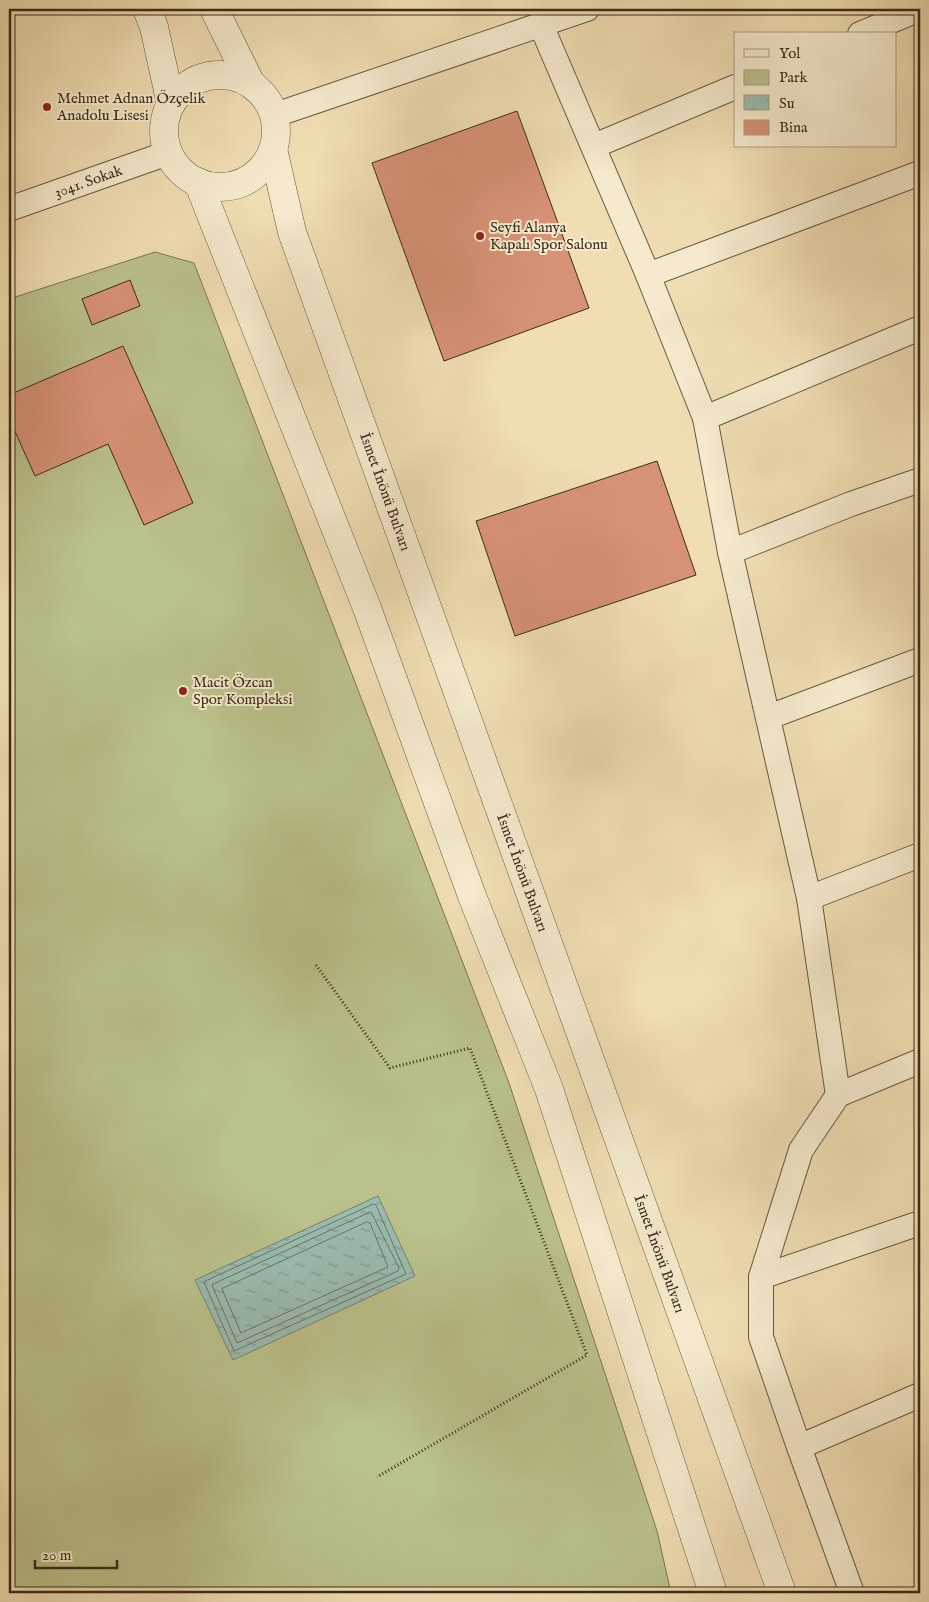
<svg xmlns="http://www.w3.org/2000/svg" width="929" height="1602" viewBox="0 0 929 1602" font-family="'IM FELL English',serif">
<defs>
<pattern id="water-ripples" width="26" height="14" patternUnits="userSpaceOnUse" patternTransform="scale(1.25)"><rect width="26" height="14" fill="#9abcb0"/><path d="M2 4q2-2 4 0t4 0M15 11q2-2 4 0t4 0" fill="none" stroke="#7f998e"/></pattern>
</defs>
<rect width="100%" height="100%" fill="#f0deb2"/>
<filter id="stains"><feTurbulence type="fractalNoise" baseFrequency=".004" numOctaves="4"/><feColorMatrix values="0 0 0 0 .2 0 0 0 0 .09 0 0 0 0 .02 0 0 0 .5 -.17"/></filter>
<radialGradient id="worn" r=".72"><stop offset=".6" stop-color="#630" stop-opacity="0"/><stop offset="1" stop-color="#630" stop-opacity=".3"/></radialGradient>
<path fill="#bbc18b" stroke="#7c7653" d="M155,252L194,263L509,1083L657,1531L671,1593H9V299Z"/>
<path fill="url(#water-ripples)" stroke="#748274" d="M378,1196L415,1276L233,1360L195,1280Z"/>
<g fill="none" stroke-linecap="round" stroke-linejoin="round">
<path stroke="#6b7466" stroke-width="1" d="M374,1204L376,1205L406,1274L234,1351L204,1282Z
M371,1212L399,1268L398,1271L237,1343L212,1285Z
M367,1222L370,1223L388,1267L241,1333L222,1289Z"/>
</g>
<path fill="#d79275" stroke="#3c2b1b" d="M517,111L589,308L444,361L372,163Z
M130,280L140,306L92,325L82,299Z
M123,346L193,503L144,525L108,444L35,476L9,418V395Z
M657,461L696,575L515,636L476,521Z"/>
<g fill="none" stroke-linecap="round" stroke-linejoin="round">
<g stroke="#695841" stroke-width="26">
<g id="minor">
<path d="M541,25L648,275L705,418L730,552L809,898L838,1095L801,1150L761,1277V1337L799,1447"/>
<path d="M860,34L920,9"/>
<path d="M275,115L587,9"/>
<path d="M594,146L735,87"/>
<path id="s1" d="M9,209L168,153"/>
<path d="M648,275L920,173"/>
<path d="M705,418L920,328"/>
<path d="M730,552L851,504L920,480"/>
<path d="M769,717L920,660"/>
<path d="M809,898L920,855"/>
<path d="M838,1095L920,1061"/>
<path d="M761,1277L920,1223"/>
<path d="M852,1593L799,1447L920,1395"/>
</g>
</g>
<g stroke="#695841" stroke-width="29">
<g id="tertiary">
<path d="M147,9L154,27L171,104"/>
<path d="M214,9L251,84"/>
<circle cx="220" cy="131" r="56"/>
<path id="s2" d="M273,149L292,232L782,1593"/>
<path d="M198,182L367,608L472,896L549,1089L713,1593"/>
</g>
</g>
<path stroke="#3c2b1b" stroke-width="3" stroke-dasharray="1 2.5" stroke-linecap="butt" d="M316,965L390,1068L470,1048L587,1355L377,1477"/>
<use href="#minor" stroke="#f5eacd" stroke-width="24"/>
<use href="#tertiary" stroke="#f5eacd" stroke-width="28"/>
</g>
<g fill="#8f2418" stroke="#f5eacd" stroke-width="2">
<circle cx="47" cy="107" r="5"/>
<circle cx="480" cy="236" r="5"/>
<circle cx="183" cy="691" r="5"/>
</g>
<g text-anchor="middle" stroke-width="4" stroke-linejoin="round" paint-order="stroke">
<g font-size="15" fill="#3c2b1b" stroke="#f5eacd" text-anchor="start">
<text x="57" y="103">Mehmet Adnan Özçelik<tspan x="57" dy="17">Anadolu Lisesi</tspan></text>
<text x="490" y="232">Seyfi Alanya<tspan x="490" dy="17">Kapalı Spor Salonu</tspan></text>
<text x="193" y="687">Macit Özcan<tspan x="193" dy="17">Spor Kompleksi</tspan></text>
</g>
<g font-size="15" fill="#3c2b1b" stroke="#f5eacd">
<text dy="5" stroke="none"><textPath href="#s1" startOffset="84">3041. Sokak</textPath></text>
<text dy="5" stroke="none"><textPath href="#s2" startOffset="361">İsmet İnönü Bulvarı</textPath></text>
<text dy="5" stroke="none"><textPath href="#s2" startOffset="766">İsmet İnönü Bulvarı</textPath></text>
<text dy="5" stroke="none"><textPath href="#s2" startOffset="1171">İsmet İnönü Bulvarı</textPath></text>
</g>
</g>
<rect width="929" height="1602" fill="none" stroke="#f0deb2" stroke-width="30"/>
<rect x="10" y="10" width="909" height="1582" fill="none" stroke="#3c2b1b" stroke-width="2.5"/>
<rect x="15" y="15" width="899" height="1572" fill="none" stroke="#3c2b1b"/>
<rect x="734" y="32" width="162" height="115" fill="#f5eacd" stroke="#ab9e86"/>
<rect x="744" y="49" width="25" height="8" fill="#f5eacd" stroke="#ab9e86"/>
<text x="779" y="58" font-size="15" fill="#3c2b1b">Yol</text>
<rect x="744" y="70" width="25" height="15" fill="#bbc18b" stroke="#ab9e86"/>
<text x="779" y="82" font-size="15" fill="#3c2b1b">Park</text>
<rect x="744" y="95" width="25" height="15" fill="url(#water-ripples)" stroke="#ab9e86"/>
<text x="779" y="108" font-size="15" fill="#3c2b1b">Su</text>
<rect x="744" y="120" width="25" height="15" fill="#d79275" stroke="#ab9e86"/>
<text x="779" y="132" font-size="15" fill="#3c2b1b">Bina</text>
<path d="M35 1560v8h82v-8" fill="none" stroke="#3c2b1b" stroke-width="2.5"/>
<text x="42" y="1560" font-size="15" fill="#3c2b1b" stroke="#f5eacd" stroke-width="4" paint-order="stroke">20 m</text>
<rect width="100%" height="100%" filter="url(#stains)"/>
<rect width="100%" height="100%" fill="url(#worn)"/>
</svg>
